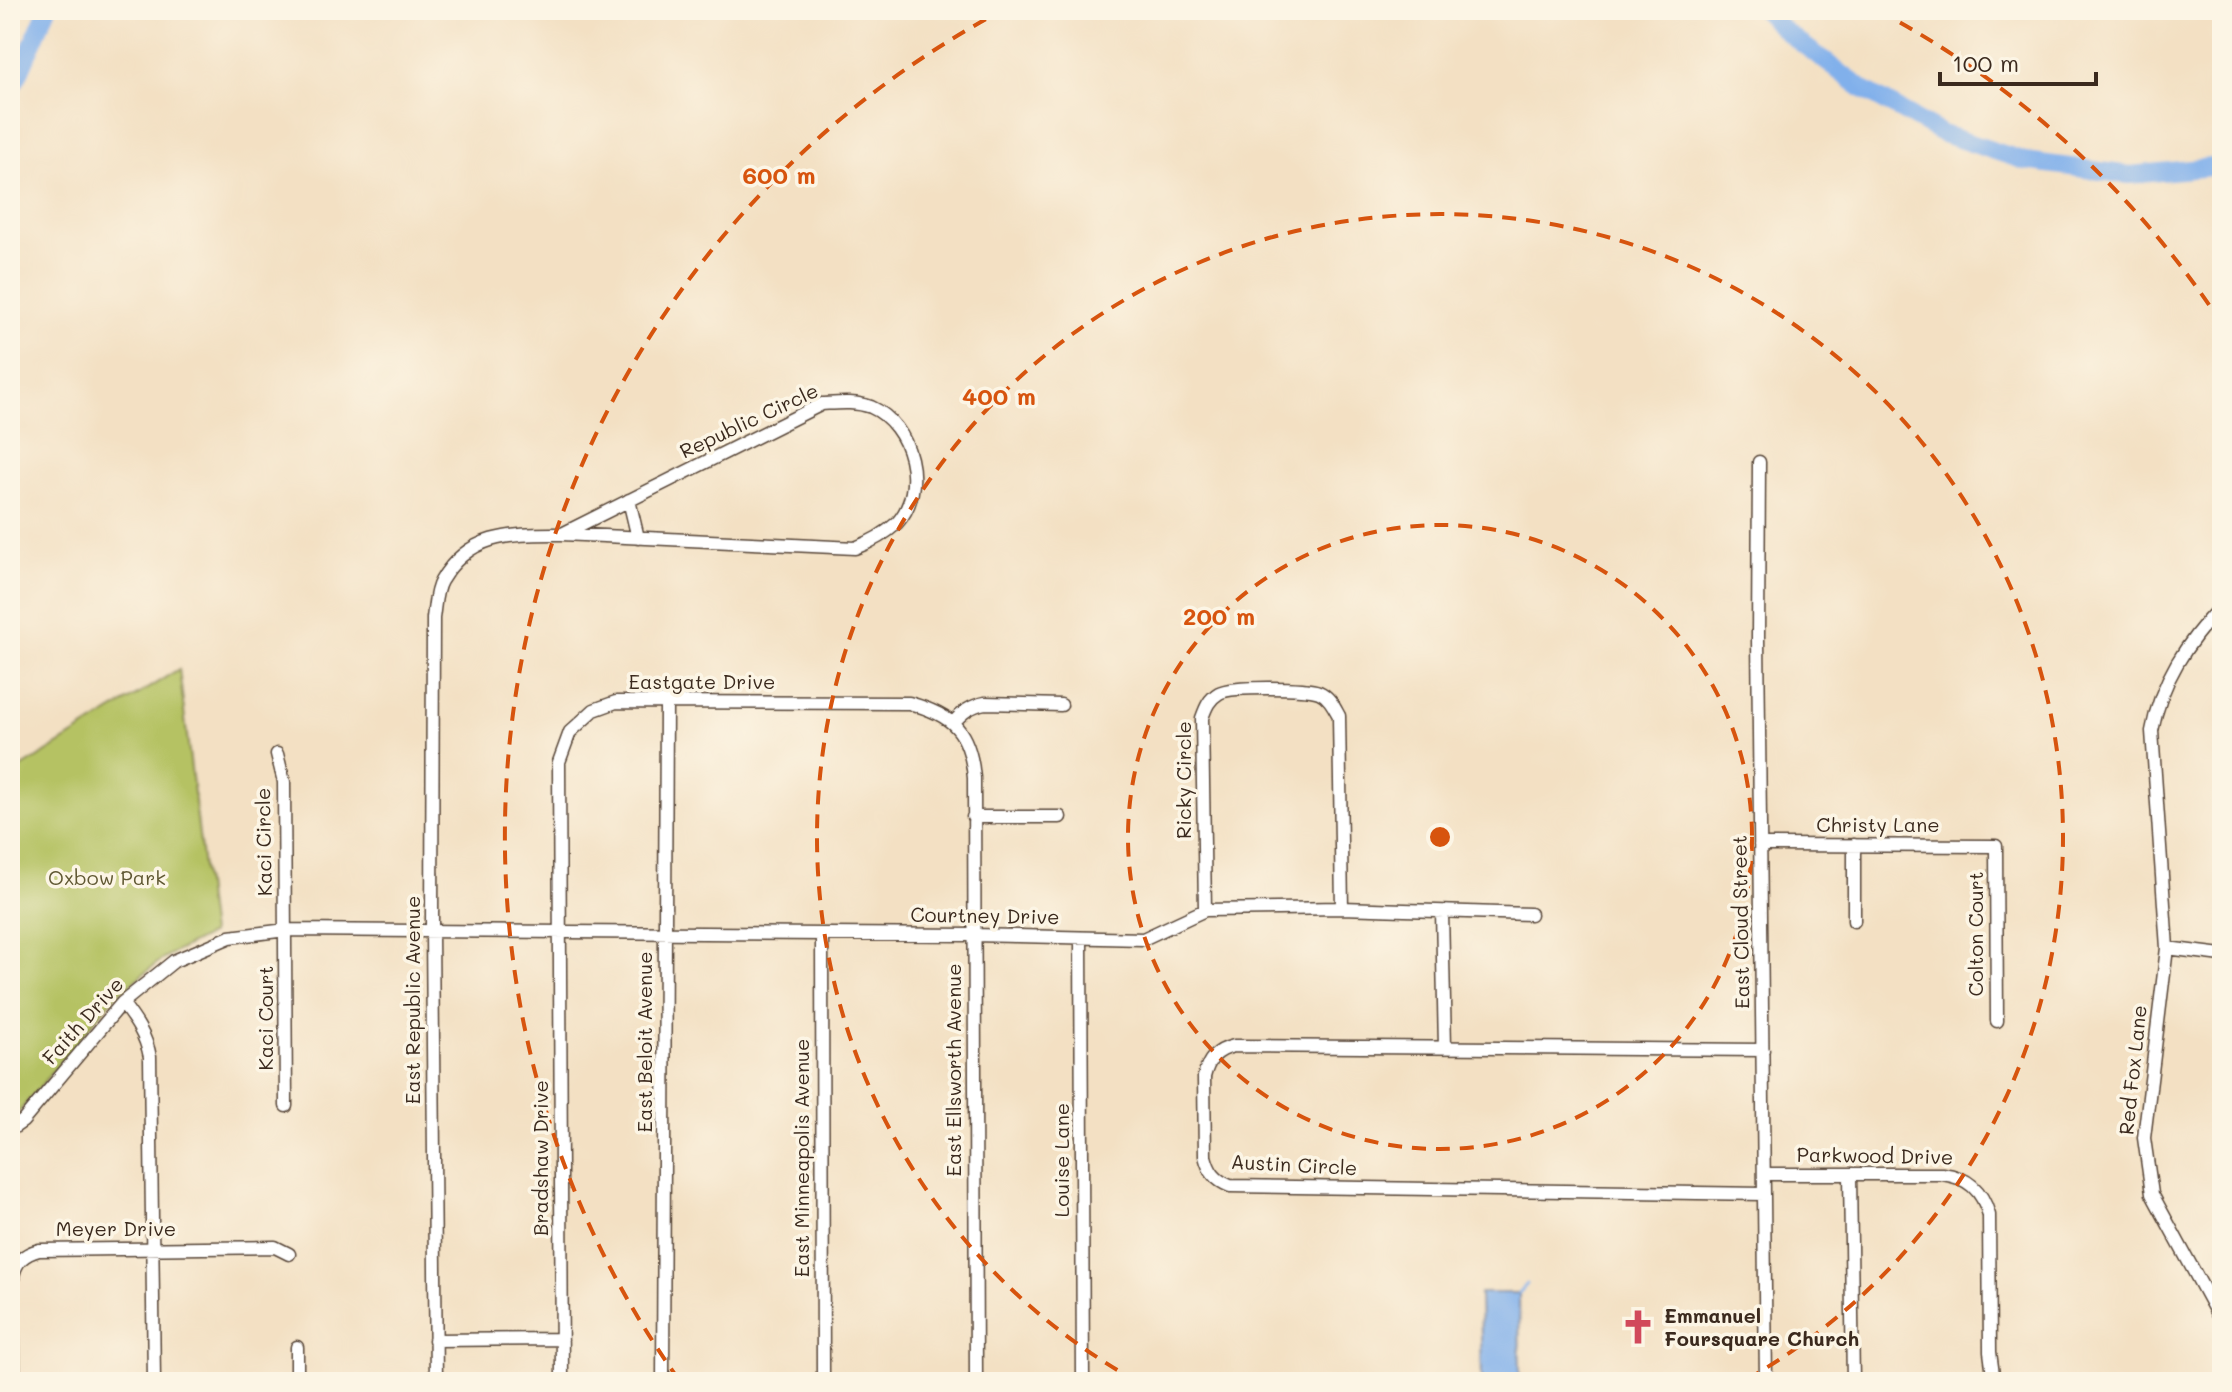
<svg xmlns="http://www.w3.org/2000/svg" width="2232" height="1392" viewBox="0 0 2232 1392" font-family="Mali,sans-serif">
<rect width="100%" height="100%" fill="#fcf5e5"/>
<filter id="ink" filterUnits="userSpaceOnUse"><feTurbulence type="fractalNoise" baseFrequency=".0125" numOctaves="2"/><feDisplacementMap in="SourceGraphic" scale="16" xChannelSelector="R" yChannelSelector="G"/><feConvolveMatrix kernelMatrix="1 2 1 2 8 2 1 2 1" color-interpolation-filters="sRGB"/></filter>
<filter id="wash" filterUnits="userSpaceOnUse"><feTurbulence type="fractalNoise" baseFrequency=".006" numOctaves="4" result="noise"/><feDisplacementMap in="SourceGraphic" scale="32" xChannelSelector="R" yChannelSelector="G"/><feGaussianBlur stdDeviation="1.8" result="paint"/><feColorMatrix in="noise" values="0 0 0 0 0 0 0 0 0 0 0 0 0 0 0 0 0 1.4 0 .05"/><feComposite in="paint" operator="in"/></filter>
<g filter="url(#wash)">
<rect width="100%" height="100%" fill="#f3e0c3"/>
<path fill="#b5c264" stroke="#787641" stroke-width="2" d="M179,669L211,934L165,957L115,996L10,1123V775Z"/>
<path fill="#81b0eb" stroke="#5e6d84" stroke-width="2" d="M1480,1293H1519L1520,1382H1482Z"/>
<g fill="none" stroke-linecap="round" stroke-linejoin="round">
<path stroke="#81b0eb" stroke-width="3" d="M1519,1293L1527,1284"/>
<path stroke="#81b0eb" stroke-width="18" d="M1763,10L1786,32L1864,90L1943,134L2025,161L2130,175L2222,166
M10,89L18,77L47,10"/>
</g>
</g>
<g filter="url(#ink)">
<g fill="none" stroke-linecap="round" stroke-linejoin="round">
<g stroke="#574537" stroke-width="15">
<path id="minor" d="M1759,462L1758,638L1766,1382
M629,500L638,538
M2222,605C2187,642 2161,681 2152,731L2167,948L2144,1138L2152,1194L2222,1323
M953,723C963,712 970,706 985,703L1061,705
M277,754L284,782L286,1106
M973,817H1060
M1760,845L1996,846L1997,1021
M1205,910L1202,718C1206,707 1209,699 1219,693C1231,686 1306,687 1319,692C1329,696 1334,707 1339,716L1342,908
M1442,912L1445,1047
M1854,921V845
M822,934L823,1382
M1081,938L1083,1382
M2167,948L2222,955
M122,1003C135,1020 146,1035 150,1057L154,1382
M1763,1050L1234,1046C1216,1050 1208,1060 1204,1077L1205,1156C1209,1172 1215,1180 1230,1186L1764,1194
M10,1130L23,1121L122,1003L174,961L230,937L286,930L973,935L1143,939L1205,910L1342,908L1530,914
M1764,1174H1942C1968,1177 1982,1190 1989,1215L1990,1352L1994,1382
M1850,1175L1853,1382
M435,1340L562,1339
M297,1347V1382
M14,1382L13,1276C16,1261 24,1254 39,1250L275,1247L289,1254
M436,1382L432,931L433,618C435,606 435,591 441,581C470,532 512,534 562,534L855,548C871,542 884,535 897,523C928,489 912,425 871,407C855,401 839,403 822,404L562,534
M562,1382L559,762L570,732L594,710L616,702L909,703C953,715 970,731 974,778L976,1382
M663,1382L666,702"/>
</g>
<use href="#minor" stroke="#fff" stroke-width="12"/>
</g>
</g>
<g fill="none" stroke="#d7540e" stroke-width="4" stroke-dasharray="14 10">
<circle cx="1440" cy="837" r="312"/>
<path d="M1138 1382A623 623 0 1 1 1742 1382"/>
<path d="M679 1380A935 935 0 0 1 1001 11M1879 11A935 935 0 0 1 2220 321"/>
</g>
<defs>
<g id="church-bare" transform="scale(2.76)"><path d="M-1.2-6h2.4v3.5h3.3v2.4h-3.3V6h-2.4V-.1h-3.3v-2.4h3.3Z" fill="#d1495b" stroke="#fcf5e5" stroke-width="2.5" paint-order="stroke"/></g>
</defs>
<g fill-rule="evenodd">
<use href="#church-bare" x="1638" y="1327"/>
</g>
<g text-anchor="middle" stroke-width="7" stroke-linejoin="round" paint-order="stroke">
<g font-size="20" fill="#3b2a1e" stroke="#fcf5e5">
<text transform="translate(749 421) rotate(-25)" y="7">Republic Circle</text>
<text x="702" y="689">Eastgate Drive</text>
<text transform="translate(1184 780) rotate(-90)" y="7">Ricky Circle</text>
<text x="1878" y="832">Christy Lane</text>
<text transform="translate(264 842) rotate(-91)" y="7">Kaci Circle</text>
<text transform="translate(985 916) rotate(1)" y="7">Courtney Drive</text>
<text transform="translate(1741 922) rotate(-91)" y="7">East Cloud Street</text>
<text transform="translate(1976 934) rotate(-90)" y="7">Colton Court</text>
<text transform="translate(413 1000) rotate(-90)" y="7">East Republic Avenue</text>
<text transform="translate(266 1018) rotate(-90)" y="7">Kaci Court</text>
<text transform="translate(83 1021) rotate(-48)" y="7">Faith Drive</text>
<text transform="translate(645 1042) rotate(-90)" y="7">East Beloit Avenue</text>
<text transform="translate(954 1070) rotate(-90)" y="7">East Ellsworth Avenue</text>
<text transform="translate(2133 1070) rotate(-84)" y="7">Red Fox Lane</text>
<text transform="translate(1875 1156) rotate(1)" y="7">Parkwood Drive</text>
<text transform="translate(541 1158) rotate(-90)" y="7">Bradshaw Drive</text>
<text transform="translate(802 1158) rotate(-90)" y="7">East Minneapolis Avenue</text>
<text transform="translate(1062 1160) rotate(-90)" y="7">Louise Lane</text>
<text transform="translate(1294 1165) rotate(3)" y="7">Austin Circle</text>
<text x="116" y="1236">Meyer Drive</text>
</g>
<g font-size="20" fill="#605833" stroke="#fcf5e5">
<text x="107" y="885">Oxbow Park</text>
</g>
<g font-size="20" font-weight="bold" fill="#3b2a1e" stroke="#fcf5e5" text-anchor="start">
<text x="1664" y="1323">Emmanuel<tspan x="1664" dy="23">Foursquare Church</tspan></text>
</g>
</g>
<circle cx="1440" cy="837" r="12" fill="#d7540e" stroke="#fcf5e5" stroke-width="4"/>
<g font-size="24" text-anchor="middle" font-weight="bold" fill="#d7540e" stroke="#fcf5e5" stroke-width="7" stroke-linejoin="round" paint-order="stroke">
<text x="779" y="184">600 m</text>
<text x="999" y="405">400 m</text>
<text x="1219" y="625">200 m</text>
</g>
<rect width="2232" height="1392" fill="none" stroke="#fcf5e5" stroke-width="40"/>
<path d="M1940 72v12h156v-12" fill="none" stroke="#3b2a1e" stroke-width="4"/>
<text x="1952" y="72" font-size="24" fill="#3b2a1e" stroke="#fcf5e5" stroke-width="6" paint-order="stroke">100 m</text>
</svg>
